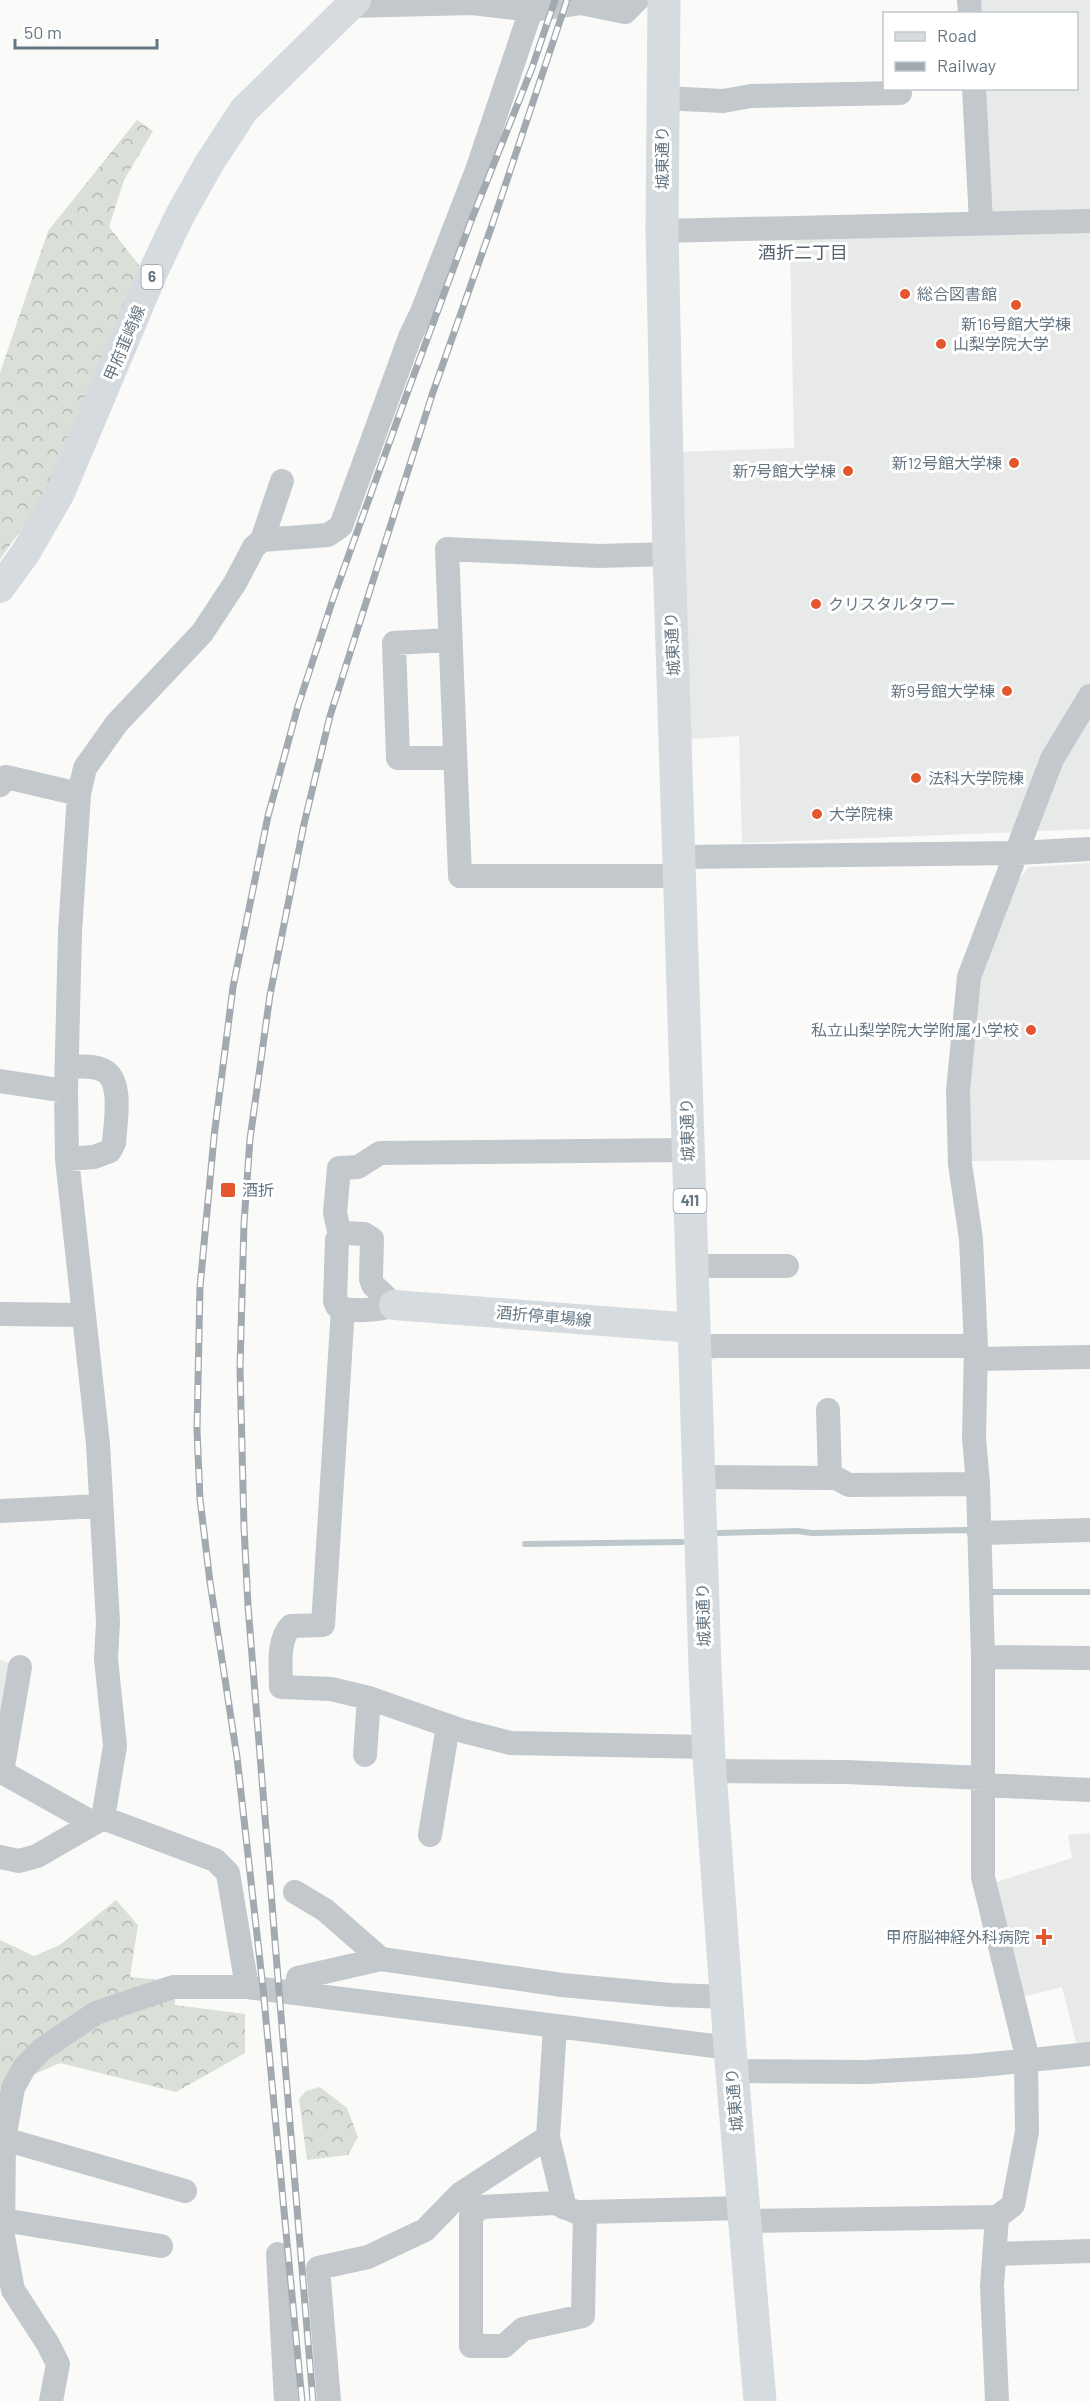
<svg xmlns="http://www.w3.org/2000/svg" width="1090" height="2401" viewBox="0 0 1090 2401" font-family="Barlow,'Noto Sans JP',sans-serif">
<defs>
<pattern id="forest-crowns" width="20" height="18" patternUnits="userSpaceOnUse" patternTransform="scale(1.5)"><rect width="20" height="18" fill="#dadfd7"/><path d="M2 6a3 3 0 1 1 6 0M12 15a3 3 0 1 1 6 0" fill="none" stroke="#b4b9b4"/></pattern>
</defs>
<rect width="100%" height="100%" fill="#fafaf8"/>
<path fill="#e8e9e9" d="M969,0H1090V829L742,843L739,736L691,739L676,452L794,448L790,241L980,222L974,89L1076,88V14L970,13Z
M1090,863V1160L969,1161L967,1087L979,973L1018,880L1029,867Z
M0,1660L17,1665L0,1736Z
M1090,1833V2054L1079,2055L1062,1987L1013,1999L984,1886L1072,1858L1068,1835Z"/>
<path fill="url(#forest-crowns)" d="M137,120L153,131L124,180L109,227L143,270L52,487L0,559V373L48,231Z
M116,1900L138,1925L130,1977L160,1980L175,1990V2005L245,2014V2053L176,2092L60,2063L0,2089V1940L34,1956L60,1945Z
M320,2087L347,2108L358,2137L348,2155L307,2160L299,2099L306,2091Z"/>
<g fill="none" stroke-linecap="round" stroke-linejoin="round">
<path stroke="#bbc7cb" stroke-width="6" d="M719,1533L797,1531L812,1533L968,1530L970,1534
M525,1544L682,1542
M986,1592H1090"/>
<path stroke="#c3c8cc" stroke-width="24" d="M969,0L970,14
M349,6L472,3L531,10L581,3L625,12L637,0
M974,88L981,222
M663,98L723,101L751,96L900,93
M662,231L1090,221
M262,540L282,481
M669,554L599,556L447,549L460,876H680
M450,640L394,643L398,758H455
M0,785L6,777L79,794
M680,857L1017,853L1090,849
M67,1067C77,1067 90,1065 100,1069C125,1076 115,1123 114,1143L110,1151L94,1157L67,1159
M0,1081L66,1091
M345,1233L364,1234L372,1239L371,1279L373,1285L394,1305C381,1310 349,1313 337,1306L335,1301L337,1240L340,1235Z
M340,1235L335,1213L339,1168L358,1167L380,1153L687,1150
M692,1266H787
M343,1308L323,1625L291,1626C277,1640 281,1668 281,1687L331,1689L369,1698L463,1731L511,1743L708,1747
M0,1314L84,1315
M695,1348L716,1346H976
M976,1359L1090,1357
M828,1410L830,1478
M699,1477L836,1478L849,1485L978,1484
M0,1511L100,1506
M980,1533L1090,1530
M983,1657L1090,1658
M20,1667L2,1772L93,1823
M365,1755L369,1698
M710,1771L846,1772L983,1778
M983,1785L1090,1790
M103,1818L115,1746L106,1659L108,1622L98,1444L67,1159L66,1091L70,932L79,794L85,768L117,723L202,633L235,583L254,547L262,540L328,535L341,526L410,337L422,312L477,170L531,10
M430,1835L448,1726
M0,1857L19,1861L37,1856L103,1818L215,1860L228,1873L247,1987H173L96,2013L41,2050L24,2068L13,2088L4,2139L3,2236L13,2290L48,2344L58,2364L51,2401
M295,1892L325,1910L381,1959
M247,1987L730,2048
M295,1993L298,1978L381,1959L562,1985L671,1995L727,1997
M1028,2060L983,1877V1657L978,1484L974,1438L976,1346L971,1239L960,1164L958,1091L969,977L1052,759L1090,696
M732,2071L866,2072L972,2066L1090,2054
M548,2137L565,2208
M4,2139L185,2191
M585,2212L583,2316L523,2329L504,2346H471V2216L481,2207L555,2203L576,2212H585L743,2208
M3,2220L161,2246
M744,2221L997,2217
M278,2254L286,2401
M994,2254L1090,2251
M329,2401L318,2268L368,2257L425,2230L460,2194L548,2137L555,2026
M997,2401L992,2286L997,2217L1013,2205L1027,2132L1026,2060"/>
<path stroke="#d6dbdf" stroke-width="30" d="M0,588L26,552L60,493L154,270L180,215L210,162L244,110L356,0
M394,1305L694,1328"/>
<path stroke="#d6dbdf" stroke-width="33" d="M664,0L662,231L669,554L705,1668L709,1758L730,2048L760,2401"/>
<g stroke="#a2aab0" stroke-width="7">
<path id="rail" d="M302,2401L263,1988L237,1757L210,1582L200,1499L197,1430L200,1287L214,1137L233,987L268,816L298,706L334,596L409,388L471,221L532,68L555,0
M313,2401L279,1991L248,1606L244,1527L240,1368L244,1223L250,1139L270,995L304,824L330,716L432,395L491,228L567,0"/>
</g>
<use href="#rail" stroke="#fff" stroke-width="4.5" stroke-dasharray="14" stroke-linecap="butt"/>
</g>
<g fill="#e4572e" stroke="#fff" stroke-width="2">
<circle cx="905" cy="294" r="6"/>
<circle cx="1016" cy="305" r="6"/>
<circle cx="941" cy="344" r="6"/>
<circle cx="1014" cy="463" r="6"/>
<circle cx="848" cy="471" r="6"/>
<circle cx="816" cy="604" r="6"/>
<circle cx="1007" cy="691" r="6"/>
<circle cx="916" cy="778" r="6"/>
<circle cx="817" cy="814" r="6"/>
<circle cx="1031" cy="1030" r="6"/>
<rect x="220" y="1182" width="16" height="16" rx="3"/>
<path d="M1041 1928h6v6h6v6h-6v6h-6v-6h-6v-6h6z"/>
</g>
<g text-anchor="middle" stroke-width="6" stroke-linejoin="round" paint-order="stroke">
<g fill="#fff" stroke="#939fa8" stroke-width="1.5">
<rect x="141.5" y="265" width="21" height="24" rx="4.5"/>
<rect x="673.5" y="1189" width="33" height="24" rx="4.5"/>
</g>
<g font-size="15" font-weight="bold" fill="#657683">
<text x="152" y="282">6</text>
<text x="690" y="1206">411</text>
</g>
<g font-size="16" fill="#657683" stroke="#fff">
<text transform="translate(662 158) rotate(-90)" y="6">城東通り</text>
<text transform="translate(124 343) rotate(-67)" y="6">甲府韮崎線</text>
<text transform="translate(672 644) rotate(-93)" y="6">城東通り</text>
<text transform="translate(687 1130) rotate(-92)" y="6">城東通り</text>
<text transform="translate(544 1316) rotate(5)" y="6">酒折停車場線</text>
<text transform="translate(703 1615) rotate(-92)" y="6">城東通り</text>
<text transform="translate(734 2100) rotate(-95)" y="6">城東通り</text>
</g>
<g font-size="16" fill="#657683" stroke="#fff" text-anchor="start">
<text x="917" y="300">総合図書館</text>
<text x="1016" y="330" text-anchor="middle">新16号館大学棟</text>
<text x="953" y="350">山梨学院大学</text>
<text x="1002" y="469" text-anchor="end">新12号館大学棟</text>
<text x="836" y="477" text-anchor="end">新7号館大学棟</text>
<text x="828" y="610">クリスタルタワー</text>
<text x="995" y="697" text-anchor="end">新9号館大学棟</text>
<text x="928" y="784">法科大学院棟</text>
<text x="829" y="820">大学院棟</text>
<text x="1019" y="1036" text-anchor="end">私立山梨学院大学附属小学校</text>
<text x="242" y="1196">酒折</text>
<text x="1030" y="1943" text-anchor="end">甲府脳神経外科病院</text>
</g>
<g font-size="18" fill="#57646e" stroke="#fff">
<text x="803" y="259">酒折二丁目</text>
</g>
</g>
<rect x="883" y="12" width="195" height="78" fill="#ffffff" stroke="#c1c8cd" stroke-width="1.5"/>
<rect x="895" y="32" width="30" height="9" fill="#d6dbdf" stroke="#c1c8cd" stroke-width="1.5"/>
<text x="937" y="42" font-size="18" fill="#657683">Road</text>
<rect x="895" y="62" width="30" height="9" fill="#a2aab0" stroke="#c1c8cd" stroke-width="1.5"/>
<text x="937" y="72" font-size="18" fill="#657683">Railway</text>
<path d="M15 39v9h142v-9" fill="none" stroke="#657683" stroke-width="3"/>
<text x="24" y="39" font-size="18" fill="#657683" stroke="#ffffff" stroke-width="4.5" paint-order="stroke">50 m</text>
</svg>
